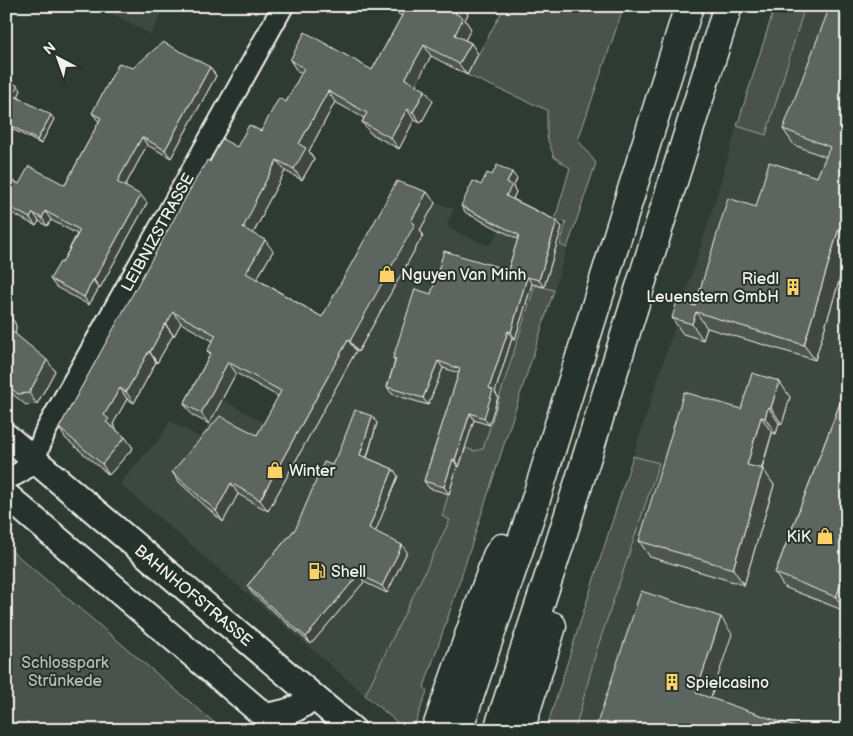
<svg xmlns="http://www.w3.org/2000/svg" width="853" height="736" viewBox="0 0 853 736" font-family="'Balsamiq Sans',sans-serif">
<rect width="100%" height="100%" fill="#2e3b34"/>
<filter id="ink" filterUnits="userSpaceOnUse"><feTurbulence type="fractalNoise" baseFrequency=".02" numOctaves="2"/><feDisplacementMap in="SourceGraphic" scale="10" xChannelSelector="R" yChannelSelector="G"/><feConvolveMatrix kernelMatrix="1 2 1 2 8 2 1 2 1" color-interpolation-filters="sRGB"/></filter>
<g filter="url(#ink)">
<path fill="#3c4841" d="M98,6H166L151,34Z
M805,6H847V730H575L596,652L637,533L659,463L633,456L710,218L737,126L766,135Z
M404,192L454,209L447,224L450,229L486,245L491,243L502,226L567,248L554,290L535,285L483,449L474,451L466,448L457,466L442,515L450,520L365,695L120,484L144,455L160,439L170,421L201,438L222,399L274,429Z"/>
<path fill="#48524c" stroke="#9ea29a" d="M505,6H624L578,140L596,163L567,248L560,245L566,222L555,219L570,168L554,157L547,137V110L467,75Z
M775,6H805L766,135L737,126Z
M535,285L554,290L453,602L424,687L427,691L413,730H406L365,695L450,520L442,516L457,466L459,467L466,448L474,451L483,449Z
M633,456L659,463L628,557L596,652L575,730H546Z
M6,546L223,730H6Z"/>
<g fill="none" stroke-linecap="round" stroke-linejoin="round">
<g stroke="#f4f1e8" stroke-width="24">
<path id="minor" d="M6,479C35,468 35,458 45,432C124,290 205,149 283,6"/>
</g>
<g stroke="#f4f1e8" stroke-width="29">
<path id="tertiary" d="M6,436L353,730
M6,495L281,730
M265,716C284,714 299,710 313,696"/>
</g>
<g stroke="#f4f1e8" stroke-width="31">
<path id="motorway" d="M436,730L497,556L502,548
M458,730L535,502L689,6
M498,730L559,546L728,6
M520,730L552,626"/>
</g>
<use href="#minor" stroke="#26332d" stroke-width="20"/>
<use href="#tertiary" stroke="#26332d" stroke-width="25"/>
<use href="#motorway" stroke="#26332d" stroke-width="28"/>
</g>
<path fill="#4f5751" stroke="#f4f1e8" d="M384,6H462L468,14L465,20L471,29L465,40L471,43L478,54L467,75L431,56L415,85L433,101L421,123L414,120L399,149L370,133L362,122L364,118L335,102L309,151L314,159L302,180L285,171L263,212L264,213L253,234L273,251L257,279L322,317L427,192L435,203L420,230L423,235L358,352L356,351L268,511L238,494L223,522L180,483L172,472L257,435L279,397L236,373L209,424L192,415L184,404L210,355L207,351L213,341L181,323L174,336L173,335L157,363L156,362L134,403L127,399L113,424L117,431L125,437L133,448L109,475L66,439L59,428L203,169L210,162L237,147L261,131L286,102L302,73L297,71L290,60L372,70L402,16Z
M847,6V255L815,360L707,328L703,340L683,334L672,318L695,306L756,207L817,177L826,157L794,145L783,129Z
M210,67L216,76L171,158L147,145L125,186L147,203L100,288H99L89,305L56,287L50,279L62,263L77,234L51,220L47,226L39,221L36,226L6,210V177L19,184L65,185L99,122L92,113L133,68Z
M6,79L21,90L18,97L54,119L41,144L6,126Z
M492,175L517,179L513,187L516,192L513,199L557,221L562,227L544,287L532,284L515,339L512,338L495,392L498,397L489,425L474,420L459,467L457,466L449,494L429,488L424,481L459,373L443,368L428,405L392,394L387,387L395,361L393,358L431,294L508,270L518,239L466,213L461,206L481,185Z
M6,311L15,323L16,327L15,334L55,371L37,404L26,405L6,389Z
M847,385L845,611L784,587L775,573Z
M790,397L782,424L779,423L776,434L772,433L762,469L774,485L744,585L650,557L639,541L741,409Z
M377,423L367,458L393,469L398,476L375,532L407,552L387,593L364,582L311,644L252,593L247,586L296,528L338,455Z"/>
<path fill="#404742" stroke="#f4f1e8" d="M458,6H462L468,14L465,20L471,29L462,46L455,35V13Z
M471,43L478,54L467,75L459,64Z
M424,45L431,56L413,90L405,79Z
M210,67L216,76L171,158L165,150Z
M18,86L21,90L17,99L13,95Z
M425,90L433,101L421,123L413,112Z
M328,91L335,102L309,151L314,159L302,180L294,169L299,144Z
M407,109L414,120L399,149L391,138Z
M51,115L54,119L41,144L37,140Z
M142,137L147,145L123,190L117,182Z
M277,160L285,171L263,212L264,213L250,239L243,228L255,201Z
M512,172L517,179L513,187L516,192L511,203L506,196L507,183Z
M427,192L435,203L420,230L423,235L358,352L350,341L411,221Z
M141,195L147,203L100,288L94,280Z
M45,211L51,220L47,226L42,218Z
M33,213L39,221L36,226L30,218Z
M557,221L562,227L544,287L539,280Z
M839,228L847,238V255L815,360L804,345Z
M265,240L273,251L254,284L246,273Z
M527,277L532,284L515,339L511,332Z
M93,280L99,288L89,305L84,297Z
M7,312L15,323L16,327L15,338L7,327Z
M173,312L181,323L174,336L166,325Z
M696,312L707,328L703,340L692,324Z
M165,324L173,335L157,363L150,352Z
M508,331L512,338L495,392L498,397L489,425L484,418L489,388Z
M348,340L356,351L268,511L260,500Z
M149,351L156,362L134,403L126,392Z
M47,360L55,371L37,404L29,393Z
M438,361L443,368L428,405L423,398Z
M228,362L236,373L209,424L201,413Z
M779,381L790,397L782,424L771,408Z
M120,388L127,399L113,424L117,430L114,434L106,422L104,415Z
M768,407L779,423L776,434L765,418Z
M470,413L474,420L459,467L455,460Z
M372,416L377,423L365,463L360,455Z
M761,417L772,433L758,480L747,465Z
M125,437L133,448L109,475L102,464Z
M453,459L457,466L449,494L444,487Z
M393,469L398,476L374,535L369,528Z
M763,469L774,485L744,585L733,569Z
M231,483L238,494L223,522L216,511Z
M402,545L407,552L387,593L382,586Z
M847,568V607L845,611L836,597Z
M359,574L364,582L311,644L306,637Z
M721,617L732,634L707,709L696,693Z"/>
<path fill="#5c655e" stroke="#f4f1e8" d="M397,6H458L455,13L463,18L455,35L471,43L459,64L424,45L405,79L425,90L413,112L407,109L391,138L362,122L367,113L328,91L299,144L306,148L294,169L277,160L255,201L256,202L243,228L265,240L246,273L322,317L397,181L427,192L411,221L415,224L350,341L348,340L260,500L231,483L216,511L172,472L220,416L257,435L281,391L228,362L201,413L184,404L211,353L207,351L216,335L173,312L166,325L165,324L150,352L149,351L126,392L120,388L104,415L109,419L106,422L125,437L102,464L59,428L202,168L203,169L207,160L210,162L222,139L237,147L249,125L261,131L279,98L286,102L304,68L290,60L305,32L372,70L405,10Z
M830,6H847V230L839,228L804,345L696,312L692,324L672,318L677,301L695,306L728,198L756,207L769,162L817,177L830,147L783,129Z
M163,42L210,67L165,150L142,137L117,182L141,195L94,280H93L84,297L50,279L60,262L62,263L80,230L45,211L42,218L33,213L30,218L6,205V177L19,184L29,166L65,185L101,118L92,113L119,63L133,68Z
M6,79L18,86L13,95L51,115L37,140L6,123Z
M497,165L512,172L507,183L512,185L506,196L557,221L539,280L527,277L511,332L508,331L489,388L493,390L484,418L470,413L455,460L453,459L444,487L424,481L460,369L438,361L423,398L387,387L396,359L393,358L415,289L431,294L444,251L508,270L519,235L461,206L473,181L481,185L487,173L492,175Z
M6,311L8,315L7,327L47,360L29,393L18,394L6,384Z
M752,373L779,381L771,408L768,407L765,418L761,417L747,465L763,469L733,569L639,541L684,392L741,409Z
M847,385V568L836,597L775,573Z
M355,410L372,416L360,455L393,469L369,528L402,545L382,586L359,574L306,637L247,586L296,528L324,462L332,465L337,455H338Z
M641,591L721,617L696,693L804,730H595Z"/>
</g>
<defs>
<g id="shop-bare" transform="scale(1.35)"><path d="M-5-2.5h2.3a2.7 3.5 0 0 1 5.4 0H5L5.5 6h-11ZM-1.5-2.5h3a1.5 2.3 0 0 0-3 0Z" fill="#ffd166" stroke="#26332d" stroke-width="2.5" paint-order="stroke"/></g>
<g id="building-bare" transform="scale(1.35)"><path d="M-4-6H4V6H1V3H-1V6H-4ZM-2.5-4.3h1.7v1.8h-1.7ZM.8-4.3h1.7v1.8H.8ZM-2.5-1h1.7V.8h-1.7ZM.8-1h1.7V.8H.8Z" fill="#ffd166" stroke="#26332d" stroke-width="2.5" paint-order="stroke"/></g>
<g id="fuel-bare" transform="scale(1.35)"><path d="M-5.5-6h7V0h2V4h1.3V-2.5L3-4.5l.8-.8L6-3V5H2.5V1h-1V6h-7ZM-4.2-4.7v3.2H.2V-4.7Z" fill="#ffd166" stroke="#26332d" stroke-width="2.5" paint-order="stroke"/></g>
</defs>
<g fill-rule="evenodd">
<use href="#shop-bare" x="387" y="274"/>
<use href="#building-bare" x="793" y="287"/>
<use href="#shop-bare" x="275" y="470"/>
<use href="#shop-bare" x="825" y="536"/>
<use href="#fuel-bare" x="317" y="571"/>
<use href="#building-bare" x="672" y="682"/>
</g>
<g text-anchor="middle" stroke-width="4" stroke-linejoin="round" paint-order="stroke">
<g font-size="16" fill="#f4f1e8" stroke="#26332d">
<text transform="translate(157 232) rotate(-61)" y="6">LEIBNIZSTRASSE</text>
<text transform="translate(194 595) rotate(40)" y="6">BAHNHOFSTRASSE</text>
</g>
<g font-size="16" fill="#f4f1e8" stroke="#26332d" text-anchor="start">
<text x="401" y="280">Nguyen Van Minh</text>
<text x="779" y="284" text-anchor="end">Riedl<tspan x="779" dy="18">Leuenstern GmbH</tspan></text>
<text x="289" y="476">Winter</text>
<text x="811" y="542" text-anchor="end">KiK</text>
<text x="331" y="577">Shell</text>
<text x="686" y="688">Spielcasino</text>
</g>
<g font-size="16" fill="#b8b9b1" stroke="#26332d">
<text x="65" y="668">Schlosspark<tspan x="65" dy="18">Strünkede</tspan></text>
</g>
</g>
<rect width="853" height="736" fill="none" stroke="#26332d" stroke-width="25"/>
<rect x="12" y="12" width="828" height="711" fill="none" stroke="#f4f1e8" stroke-width="2" filter="url(#ink)"/>
<g transform="translate(58 58) rotate(319)" stroke="#26332d" stroke-width="4" paint-order="stroke">
<path d="M0-4L9 19L0 12L-9 19Z" fill="#f4f1e8"/>
<text y="-8" font-size="14" font-weight="bold" text-anchor="middle" fill="#f4f1e8">N</text>
</g>
</svg>
